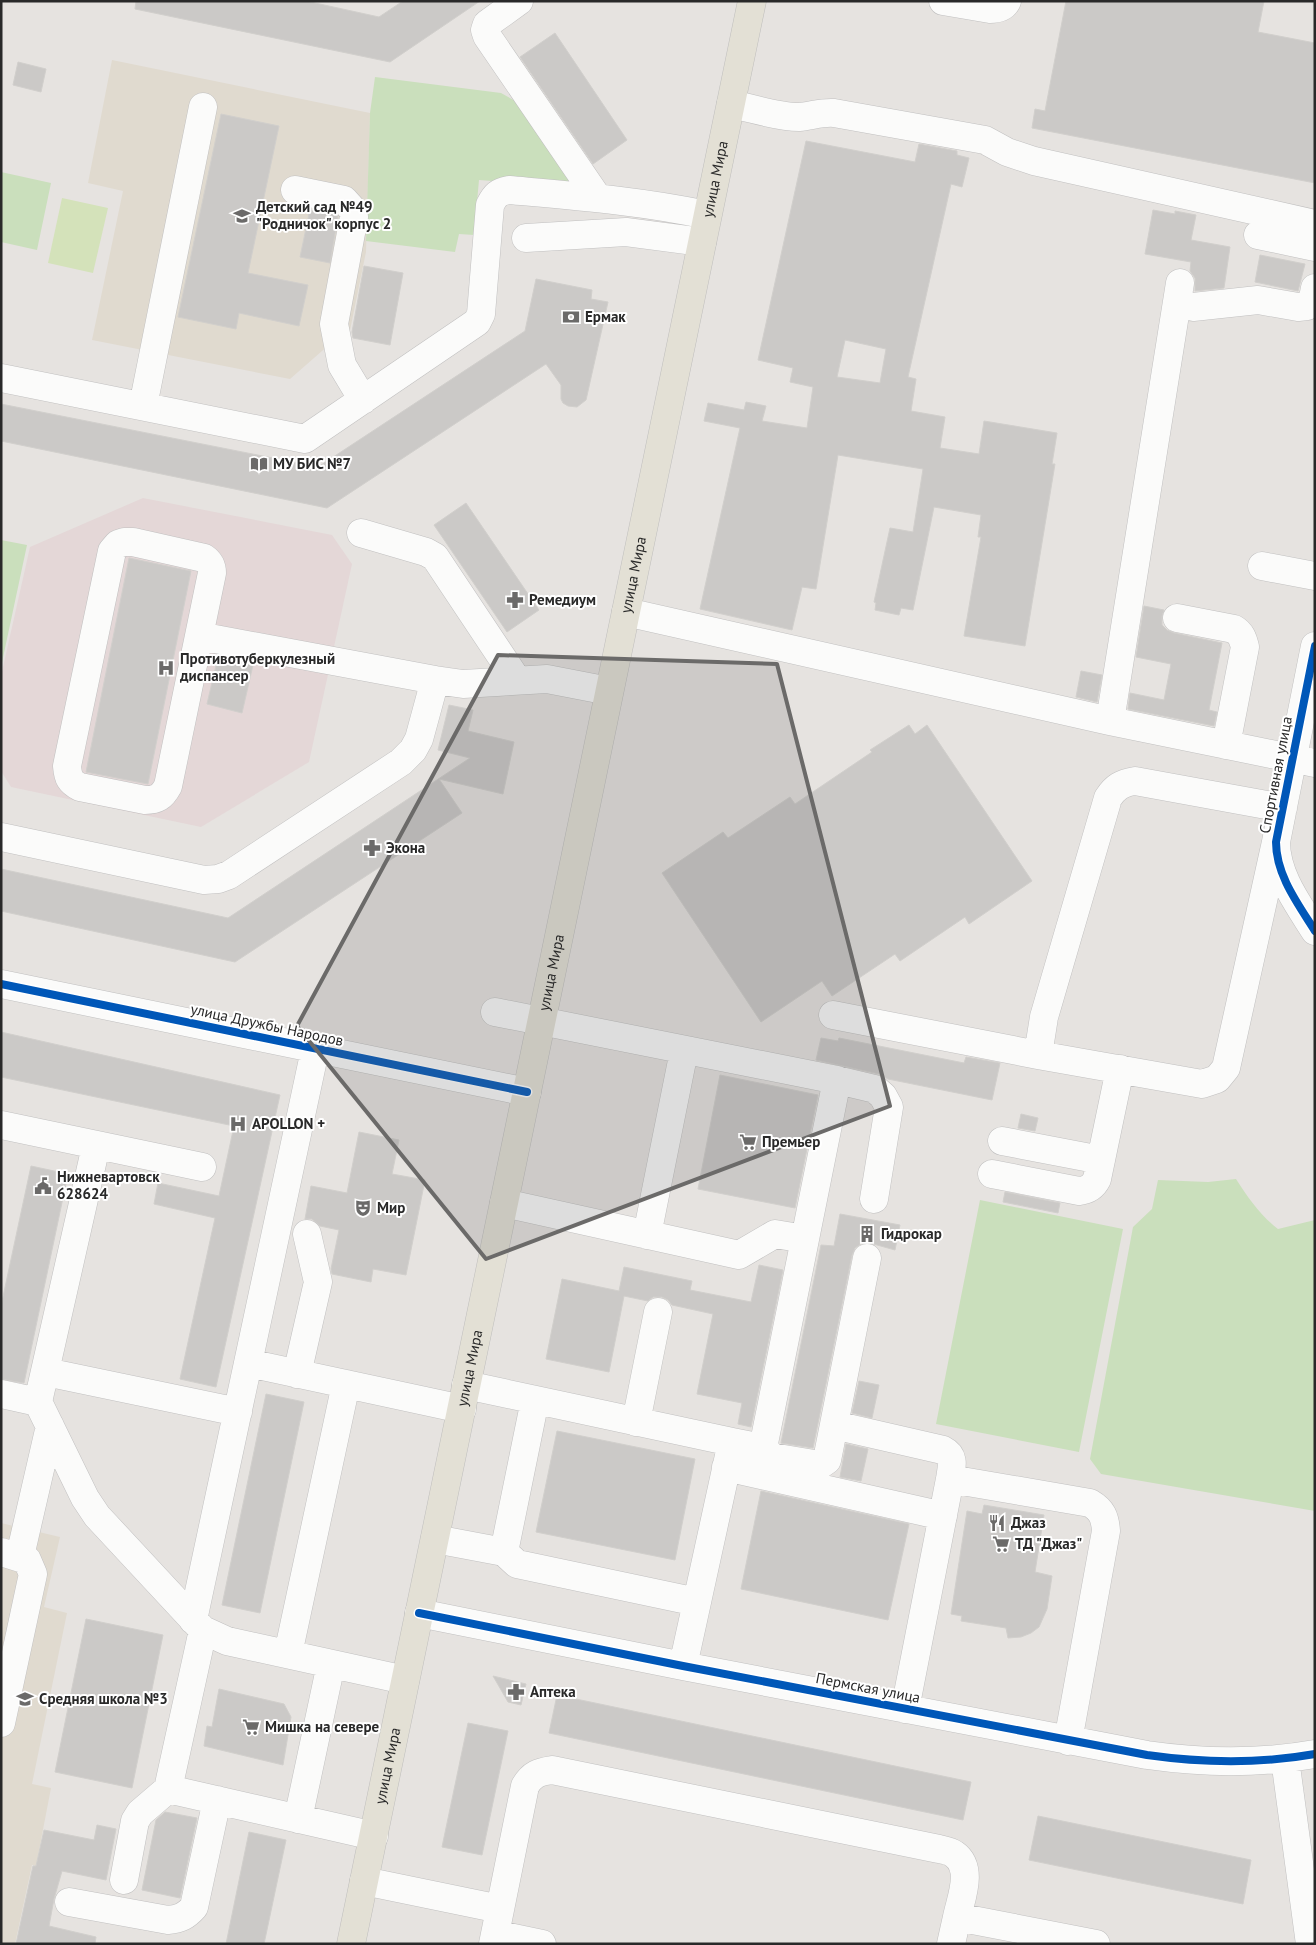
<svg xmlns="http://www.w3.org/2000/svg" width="1316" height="1945" viewBox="0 0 1316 1945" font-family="'PT Sans',sans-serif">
<rect width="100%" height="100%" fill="#e6e3e0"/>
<path fill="#e0dacf" d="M112,60L370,113L366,252L348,340L330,344L290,379L92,340L123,191L88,183Z
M1,1523L60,1537L44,1607L67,1613L32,1784L51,1788L36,1866L32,1865L15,1944H1Z"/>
<path fill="#e4d7d7" d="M143,498L332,535L352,564L309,762L201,827L11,787L1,771V676L30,547Z"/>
<path fill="#cadfbc" d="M375,77L501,93L519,103L575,187L479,180L474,235L459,234L455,252L366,241L370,113Z
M1,172L51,183L37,250L1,242Z
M1,540L27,545L1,667Z
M1236,1179C1249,1199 1260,1215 1278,1229L1315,1220V1511L1101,1474L1090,1459L1133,1227L1152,1209L1158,1180L1208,1182Z
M980,1200L1123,1229L1079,1452L936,1424Z"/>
<path fill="#d4e2ba" d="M62,198L108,208L93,273L48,263Z"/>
<path fill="#cbc9c7" stroke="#d1cfcc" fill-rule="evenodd" d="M136,1H306L379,17L403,1H480L390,62L135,9Z
M1066,1H1264L1258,32L1315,43V183L1032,128L1035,109L1045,111Z
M555,33L627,140L593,164L520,57Z
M18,62L46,69L41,92L13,85Z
M221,114L279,126L248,273L308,285L299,326L239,313L236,329L178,317Z
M806,141L915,162L919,144L957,151V155L969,158L962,187L951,184L908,377L916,379L911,411L945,417L940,448L979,454L984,421L1057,433L1052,464H1055L1025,646L964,636L981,537H978L981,515L934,507L913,610L901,608L899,615L875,610L876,603L874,602L890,528L913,532L923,469L838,455L816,589L802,587L792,630L700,609L740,428L704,421L708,403L744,410L746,402L766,406L762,421L807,428L813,387L790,382L793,368L758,360ZM845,340L886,349L880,383L837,377Z
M310,209L336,214L338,217L330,263L300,257Z
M1153,210L1175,214V211L1196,215L1191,240L1230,247L1224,288L1195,291V278L1190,271L1191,262L1145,254Z
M1260,255L1305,264L1298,291L1255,282Z
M364,266L403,273L390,345L353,338L352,332Z
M536,279L592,290L591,299L608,302L586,400L577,407L568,406L563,403L561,399V385L546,364L327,508L1,441V404L318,467L525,331Z
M466,503L539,610L507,632L434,525Z
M129,558L191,571L148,784L86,772Z
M1144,606L1164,610L1162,616V625L1167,630L1174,633L1222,643L1209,710L1217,712L1214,726L1128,709L1130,693L1164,700L1171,664L1136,657Z
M218,657L253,665L242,713L207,704Z
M1081,671L1102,675L1097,702L1076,697Z
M449,705L473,710L468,731L514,742L503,794L439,779L462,813L235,962L1,911V869L228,918L470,758L438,750Z
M909,725L915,734L927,725L1032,881L969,924L965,917L900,961L895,954L832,996L822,981L761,1022L662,873L723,832L728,838L790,797L795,804L872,752L870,750Z
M1,1032L280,1095L216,1387L180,1379L215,1218L154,1204L158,1183L219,1196L234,1126L1,1077Z
M821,1038L838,1041L839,1038L964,1063L966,1057L1000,1063L992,1100L888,1079L879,1074L816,1060Z
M720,1075L818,1095L795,1208L698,1189Z
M1021,1114L1038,1118L1035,1131L1018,1128Z
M359,1132L399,1140L392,1174L425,1180L406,1275L373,1269L371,1282L332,1274L331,1269L339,1230L320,1226L312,1219H305L311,1186L347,1193Z
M31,1166L68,1174L24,1383L1,1379V1306Z
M1005,1192L1060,1203L1058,1213L1003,1202Z
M840,1214L900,1225L895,1250L870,1243H862L855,1248L852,1255L813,1448L781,1443L821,1245L834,1246Z
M759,1265L783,1270L751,1427L738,1424L742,1403L697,1394L713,1314L672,1305L668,1300L662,1297H653L648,1301L624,1296L609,1372L546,1359L562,1279L619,1291L624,1267L692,1281L690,1290L751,1302Z
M859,1381L879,1385L872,1418L852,1413Z
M266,1394L304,1402L260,1613L222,1605Z
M557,1431L695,1459L675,1560L536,1532Z
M846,1444L868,1449L861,1481L840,1477Z
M761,1491L909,1524L888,1620L741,1589Z
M984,1505L1044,1515L1035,1572L1052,1576L1047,1609L1039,1627L1031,1633L1021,1637L1008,1638L1006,1628L961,1621L962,1616L951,1614L967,1511L982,1514Z
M86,1619L163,1635L132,1788L55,1772Z
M493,1676L526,1684L521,1705L508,1702Z
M219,1689L284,1704L291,1717L283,1765L204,1746L207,1726L212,1727Z
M557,1695L971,1782L963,1820L549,1733Z
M468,1723L508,1731L482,1855L442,1847Z
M165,1812L197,1818L180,1898L142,1890L156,1820Z
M1038,1816L1251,1860L1243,1904L1029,1860Z
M97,1825L116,1829L106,1880L62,1871L54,1899L49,1926L96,1937L95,1944H16L33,1866H36L44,1830L94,1840Z
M249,1832L286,1840L264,1944H226Z"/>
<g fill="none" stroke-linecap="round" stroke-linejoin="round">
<g stroke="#c1c0c0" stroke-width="29">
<path id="minor" d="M519,1L487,24L485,30L487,36L597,197
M943,1L990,9C997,9 1004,7 1007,1
M731,104C752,108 777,117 799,117C811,116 822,112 834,113L985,140L1007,152L1034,161L1315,224
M295,190L344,200L353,210L354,217L334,324L342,365L363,400
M1258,235L1315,247
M526,238L626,232L702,242
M1193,307L1258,300L1298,307L1307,306L1313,298L1315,288
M1,378L305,439L477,322L481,314L490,205C495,195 498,192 509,190C576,196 642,201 707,215
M143,406L203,107
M361,533L426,552L435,557L517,680
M124,542H133L204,558C210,562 212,566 212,573L168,786C162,797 157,800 145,800L80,787C70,782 68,778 67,766L112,551L118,544Z
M1262,566L1315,576
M626,612L1110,721L1315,763
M1177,618L1234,629C1241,633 1243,639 1245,647L1226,745
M199,636L435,680
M1315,646L1276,842C1276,875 1298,904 1315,931
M1110,721L1180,283
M1,837L204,880L218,879L229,875L401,762L413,750L419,739L435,680L463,684L547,679L609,691
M1,984L527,1092
M495,1012L837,1080L763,1448
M833,1015L1038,1055L1202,1084L1217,1079L1226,1068L1276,842
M1038,1055L1044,1017L1108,798C1115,787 1122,783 1135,781L1283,808
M837,1080L875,1089L883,1096L889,1107L874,1199
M1,1125L202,1167
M1002,1141L1101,1160
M96,1146L38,1402L85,1498L97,1516L203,1630L227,1641L405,1680
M992,1174L1079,1191C1088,1190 1093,1187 1097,1179L1120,1069
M504,1203L739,1255L775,1234L805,1239
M647,1235L684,1051
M248,1363L462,1409
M46,1372L238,1412
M297,1374L318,1282L307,1234
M466,1385L732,1442
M1,1394L38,1402
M535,1400L504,1552L517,1564L697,1602
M636,1422L658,1312
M834,1425L943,1450C955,1456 952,1466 950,1479L905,1709
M726,1467L943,1516
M950,1479L1090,1503C1102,1510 1105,1517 1106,1531L1068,1741
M435,1539L504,1552
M1,1552L27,1560L33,1574L1,1723
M20,1556L50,1426
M419,1613L683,1666L1147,1755C1203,1763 1259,1764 1315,1754
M193,1620L315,1050
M288,1654L346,1384
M683,1666L732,1442L763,1448L772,1457L820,1465L827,1460L867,1258
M1285,1759L1310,1944
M168,1789L374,1836
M298,1819L331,1664
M124,1880L135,1821L140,1813L168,1789L203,1630
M364,1881L500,1909
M69,1902L168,1920C180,1919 186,1916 194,1907L217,1800
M495,1934L542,1944
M493,1944L525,1786C532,1774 539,1772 552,1770L939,1849C943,1850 950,1851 954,1854C974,1868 961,1898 957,1917
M951,1944L957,1917L1096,1944"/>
</g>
<g stroke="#bfbebd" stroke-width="29">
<g id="major">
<path id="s1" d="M351,1944L752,1"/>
</g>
</g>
<use href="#minor" stroke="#fbfbfa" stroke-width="28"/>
<use href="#major" stroke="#e3e0d5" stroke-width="28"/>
<g stroke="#fff" stroke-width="11">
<path id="cycleway" d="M1315,646L1276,842C1276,875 1298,904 1315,931
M1,984L527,1092
M419,1613L683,1666L1147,1755C1203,1763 1259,1764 1315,1754"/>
</g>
<use href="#cycleway" stroke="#0057b8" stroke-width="8"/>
</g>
<path fill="#6b6a69" fill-opacity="0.2" stroke="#6b6a69" stroke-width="4" stroke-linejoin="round" d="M498,655L777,664L890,1106L486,1259L297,1026Z"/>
<defs>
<g id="school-bare" transform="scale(1.35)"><path d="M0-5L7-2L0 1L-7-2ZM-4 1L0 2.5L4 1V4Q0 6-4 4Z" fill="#6b6a69" stroke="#fff" stroke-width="2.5" paint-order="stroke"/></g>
<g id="bank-bare" transform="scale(1.35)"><path d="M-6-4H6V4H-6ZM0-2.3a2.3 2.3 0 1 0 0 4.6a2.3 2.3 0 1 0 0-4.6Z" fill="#6b6a69" stroke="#fff" stroke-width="2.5" paint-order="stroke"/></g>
<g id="library-bare" transform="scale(1.35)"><path d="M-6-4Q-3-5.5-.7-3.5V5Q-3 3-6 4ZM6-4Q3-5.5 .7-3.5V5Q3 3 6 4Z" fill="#6b6a69" stroke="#fff" stroke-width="2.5" paint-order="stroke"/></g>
<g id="pharmacy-bare" transform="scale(1.35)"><path d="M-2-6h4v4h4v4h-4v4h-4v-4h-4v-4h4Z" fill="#6b6a69" stroke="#fff" stroke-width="2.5" paint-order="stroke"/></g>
<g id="hospital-bare" transform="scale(1.35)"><path d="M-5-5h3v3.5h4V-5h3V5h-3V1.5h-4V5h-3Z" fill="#6b6a69" stroke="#fff" stroke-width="2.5" paint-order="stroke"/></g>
<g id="supermarket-bare" transform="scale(1.35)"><path d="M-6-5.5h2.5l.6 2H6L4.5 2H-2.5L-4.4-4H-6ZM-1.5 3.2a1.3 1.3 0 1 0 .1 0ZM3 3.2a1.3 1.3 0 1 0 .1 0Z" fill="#6b6a69" stroke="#fff" stroke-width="2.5" paint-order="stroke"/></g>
<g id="civic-bare" transform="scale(1.35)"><path d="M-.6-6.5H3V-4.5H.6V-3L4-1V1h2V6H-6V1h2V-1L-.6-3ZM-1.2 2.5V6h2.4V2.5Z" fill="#6b6a69" stroke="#fff" stroke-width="2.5" paint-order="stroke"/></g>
<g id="theatre-bare" transform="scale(1.35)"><path d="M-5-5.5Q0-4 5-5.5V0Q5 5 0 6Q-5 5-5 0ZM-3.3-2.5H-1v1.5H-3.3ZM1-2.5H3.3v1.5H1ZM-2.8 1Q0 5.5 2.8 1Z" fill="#6b6a69" stroke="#fff" stroke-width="2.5" paint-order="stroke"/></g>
<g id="building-bare" transform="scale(1.35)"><path d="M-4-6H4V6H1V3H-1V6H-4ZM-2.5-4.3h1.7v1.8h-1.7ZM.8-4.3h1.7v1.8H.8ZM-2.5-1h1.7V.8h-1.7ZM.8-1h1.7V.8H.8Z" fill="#6b6a69" stroke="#fff" stroke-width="2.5" paint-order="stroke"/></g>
<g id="restaurant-bare" transform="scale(1.35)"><path d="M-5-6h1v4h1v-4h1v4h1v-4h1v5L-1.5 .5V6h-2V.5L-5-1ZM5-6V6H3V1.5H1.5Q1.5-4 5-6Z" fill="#6b6a69" stroke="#fff" stroke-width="2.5" paint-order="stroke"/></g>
</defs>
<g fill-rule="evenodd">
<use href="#school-bare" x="242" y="216"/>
<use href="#bank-bare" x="571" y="317"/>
<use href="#library-bare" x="259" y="464"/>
<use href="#pharmacy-bare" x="515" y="600"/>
<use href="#hospital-bare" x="166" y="668"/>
<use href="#pharmacy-bare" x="372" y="848"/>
<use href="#hospital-bare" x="238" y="1124"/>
<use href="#supermarket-bare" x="748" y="1142"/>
<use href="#civic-bare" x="43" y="1186"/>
<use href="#theatre-bare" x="363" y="1208"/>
<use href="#building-bare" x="867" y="1234"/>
<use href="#restaurant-bare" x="997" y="1523"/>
<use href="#supermarket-bare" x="1001" y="1544"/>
<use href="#pharmacy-bare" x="516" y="1692"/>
<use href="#school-bare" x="25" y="1699"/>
<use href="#supermarket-bare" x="251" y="1727"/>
</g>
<g text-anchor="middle" stroke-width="4" stroke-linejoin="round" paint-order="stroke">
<g font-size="15" fill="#292929" stroke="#fff">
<text dy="5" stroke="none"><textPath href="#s1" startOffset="1802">улица Мира</textPath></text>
<text dy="5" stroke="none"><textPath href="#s1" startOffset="1398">улица Мира</textPath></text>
<text transform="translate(1276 775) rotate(-79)" y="5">Спортивная улица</text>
<text dy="5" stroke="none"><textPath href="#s1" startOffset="992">улица Мира</textPath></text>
<text transform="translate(267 1025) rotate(12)" y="5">улица Дружбы Народов</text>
<text dy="5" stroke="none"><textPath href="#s1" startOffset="588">улица Мира</textPath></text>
<text transform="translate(868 1688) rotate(11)" y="5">Пермская улица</text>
<text dy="5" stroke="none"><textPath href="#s1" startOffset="182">улица Мира</textPath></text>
</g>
<g font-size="15" font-weight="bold" fill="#292929" stroke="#fff" text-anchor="start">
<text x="256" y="212">Детский сад №49<tspan x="256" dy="17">"Родничок" корпус 2</tspan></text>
<text x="585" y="322">Ермак</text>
<text x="273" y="469">МУ БИС №7</text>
<text x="529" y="605">Ремедиум</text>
<text x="180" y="664">Противотуберкулезный<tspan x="180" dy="17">диспансер</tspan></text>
<text x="386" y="853">Экона</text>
<text x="252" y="1129">APOLLON +</text>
<text x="762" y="1147">Премьер</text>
<text x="57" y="1182">Нижневартовск<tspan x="57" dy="17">628624</tspan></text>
<text x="377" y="1213">Мир</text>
<text x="881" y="1239">Гидрокар</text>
<text x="1011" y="1528">Джаз</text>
<text x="1015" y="1549">ТД "Джаз"</text>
<text x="530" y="1697">Аптека</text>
<text x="39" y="1704">Средняя школа №3</text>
<text x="265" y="1732">Мишка на севере</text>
</g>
</g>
<rect width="1316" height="1945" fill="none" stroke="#292929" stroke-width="5"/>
</svg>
